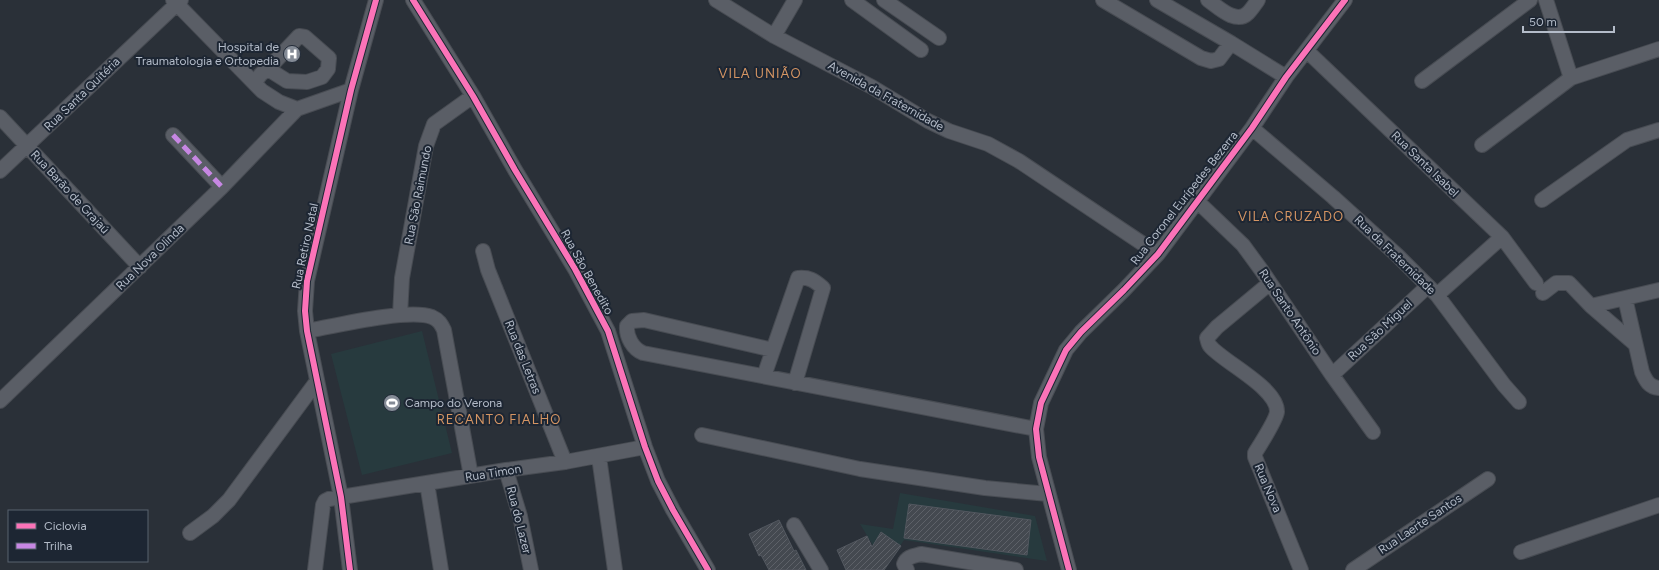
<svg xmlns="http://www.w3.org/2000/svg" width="1659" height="570" viewBox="0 0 1659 570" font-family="Figtree,sans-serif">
<defs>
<pattern id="building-hatch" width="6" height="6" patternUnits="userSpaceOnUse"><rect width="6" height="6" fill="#444950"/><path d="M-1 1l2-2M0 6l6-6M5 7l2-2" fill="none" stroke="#5d6168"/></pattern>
</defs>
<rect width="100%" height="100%" fill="#2a3038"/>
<path fill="#273a3e" d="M422,331L452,453L362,475L331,354Z
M900,493L1035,516L1047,561L904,540L886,567L860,524L893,529Z"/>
<path fill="url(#building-hatch)" stroke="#52575f" d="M909,504L1031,520L1027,555L904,538Z
M779,520L794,551L796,550L806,570H769L761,555L759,556L749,534Z
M881,532L901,546L884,570H846L837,550L867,536L872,547Z"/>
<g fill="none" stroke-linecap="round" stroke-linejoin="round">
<g stroke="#484c53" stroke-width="16">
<path id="minor" d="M173,0L262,91L279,102L297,109L351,90
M413,0L473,96L515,170L575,269L608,331L645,447L658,481L673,510L708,570
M716,0L774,36L872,87L928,121L949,131L988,144L1019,161L1158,254
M852,0L921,50
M884,0L939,38
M1103,0L1201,58L1211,61L1219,59L1231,43
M1157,0L1231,43L1286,77
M1208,0C1218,7 1236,25 1248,13C1252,9 1255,4 1258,0
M1546,0L1571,78
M774,36L795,0
M1307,51L1502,237L1536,283
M1422,81L1530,0
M254,83L261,74L268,69L299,36L305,37L329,58L328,69L322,77L307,82L287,81L268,69
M0,117L140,267
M1252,128L1333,197L1398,256L1437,295L1504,385L1519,402
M173,135L222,187
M1482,145L1571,78L1659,49
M0,171L181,0
M1542,200L1627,140L1659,130
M1197,201L1243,245L1262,271L1332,375L1373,432
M483,251L488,270L565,462
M1270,283L1217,327L1207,338C1208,341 1208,344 1210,346C1223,362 1278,388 1277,412C1276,420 1260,445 1255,453V457L1301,570
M1543,293L1556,283H1569L1591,306L1635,344
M1437,295L1502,237
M1625,298L1642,372C1646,381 1649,387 1659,388
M1591,306L1659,290
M400,315L402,278L426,146L434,124L473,96
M307,331C334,326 409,308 432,317C439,320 441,324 444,330L471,476
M773,350L644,320L632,321L627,326C626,337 633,349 643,353L1036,429
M1332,375L1428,286
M764,376L798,278C809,277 814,280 823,288L795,383
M0,401L222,187L297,109
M702,435L860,469L985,488L1048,494
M599,457L615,570
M506,470L520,516L531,570
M427,483L441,570
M794,525L821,570
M190,533L213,516L229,500L317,381
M1521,552L1659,505
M315,570L323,505L325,501L329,499L506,470L565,462L645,447
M350,570L341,497L307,331L305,311L307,281L351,90L376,0
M907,570L904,564C907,556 914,556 921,554L1016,570
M1069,570L1039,457L1036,429L1041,403L1066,350L1081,332L1124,290L1158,254L1252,128L1286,77L1345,0
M1353,570L1488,479"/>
</g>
<use href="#minor" stroke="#5a5e66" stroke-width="14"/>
<path stroke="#c787e3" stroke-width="5" stroke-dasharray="10 5" stroke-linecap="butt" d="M173,135L222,187"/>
<g stroke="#1d2633" stroke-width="8">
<path id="cycleway" d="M413,0L473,96L515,170L575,269L608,331L645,447L658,481L673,510L708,570
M350,570L341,497L307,331L305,311L307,281L351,90L376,0
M1069,570L1039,457L1036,429L1041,403L1066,350L1081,332L1124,290L1158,254L1252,128L1286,77L1345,0"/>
</g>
<use href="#cycleway" stroke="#fb73b8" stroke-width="6"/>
</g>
<defs>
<g id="hospital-disc" transform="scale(0.9)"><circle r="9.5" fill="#848b96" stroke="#1d2633"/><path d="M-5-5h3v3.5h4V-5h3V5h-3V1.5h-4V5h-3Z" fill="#fff"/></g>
<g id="stadium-disc" transform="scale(0.9)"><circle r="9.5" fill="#848b96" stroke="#1d2633"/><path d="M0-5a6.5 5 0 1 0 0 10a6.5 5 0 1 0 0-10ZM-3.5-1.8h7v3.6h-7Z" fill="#fff"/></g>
</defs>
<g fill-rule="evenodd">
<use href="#hospital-disc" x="292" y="54"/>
<use href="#stadium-disc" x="392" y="403"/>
</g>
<g text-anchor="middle" stroke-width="4" stroke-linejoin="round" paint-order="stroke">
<g font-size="12" fill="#b4bcc9" stroke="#1d2633" text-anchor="end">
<text x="279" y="51">Hospital de<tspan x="279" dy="14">Traumatologia e Ortopedia</tspan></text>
<text x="405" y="407" text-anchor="start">Campo do Verona</text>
</g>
<g font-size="12" fill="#b4bcc9" stroke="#1d2633">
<text transform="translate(82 94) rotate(-44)" y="4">Rua Santa Quitéria</text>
<text transform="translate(886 96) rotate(29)" y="4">Avenida da Fraternidade</text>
<text transform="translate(1425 164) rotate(44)" y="4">Rua Santa Isabel</text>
<text transform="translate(70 192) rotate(47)" y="4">Rua Barão de Grajaú</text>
<text transform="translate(418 195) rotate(-79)" y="4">Rua São Raimundo</text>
<text transform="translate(1184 198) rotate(-52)" y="4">Rua Coronel Eurípedes Bezerra</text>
<text transform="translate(305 246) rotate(-78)" y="4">Rua Retiro Natal</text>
<text transform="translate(1395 255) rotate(44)" y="4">Rua da Fraternidade</text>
<text transform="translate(150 257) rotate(-44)" y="4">Rua Nova Olinda</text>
<text transform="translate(587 272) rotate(61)" y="4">Rua São Benedito</text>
<text transform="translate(1290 312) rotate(56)" y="4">Rua Santo Antônio</text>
<text transform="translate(1380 330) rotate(-43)" y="4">Rua São Miguel</text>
<text transform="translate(523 357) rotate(68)" y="4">Rua das Letras</text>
<text transform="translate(493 473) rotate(-9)" y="4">Rua Timon</text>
<text transform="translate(1268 488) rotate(67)" y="4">Rua Nova</text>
<text transform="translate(519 520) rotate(76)" y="4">Rua do Lazer</text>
<text transform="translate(1420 524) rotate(-34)" y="4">Rua Laerte Santos</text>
</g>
<g font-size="13" letter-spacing="1" fill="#d59563" stroke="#1d2633">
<text x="760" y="78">VILA UNIÃO</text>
<text x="1291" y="221">VILA CRUZADO</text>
<text x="499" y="424">RECANTO FIALHO</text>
</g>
</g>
<rect x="8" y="510" width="140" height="52" fill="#1d2633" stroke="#59626f"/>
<rect x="16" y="523" width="20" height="6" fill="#fb73b8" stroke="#59626f"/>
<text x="44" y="530" font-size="12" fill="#b4bcc9">Ciclovia</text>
<rect x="16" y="543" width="20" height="6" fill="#c787e3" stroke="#59626f"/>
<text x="44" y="550" font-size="12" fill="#b4bcc9">Trilha</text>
<path d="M1523 26v6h91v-6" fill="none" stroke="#b4bcc9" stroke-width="2"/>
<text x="1529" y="26" font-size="12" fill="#b4bcc9" stroke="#1d2633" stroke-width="3" paint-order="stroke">50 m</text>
</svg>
